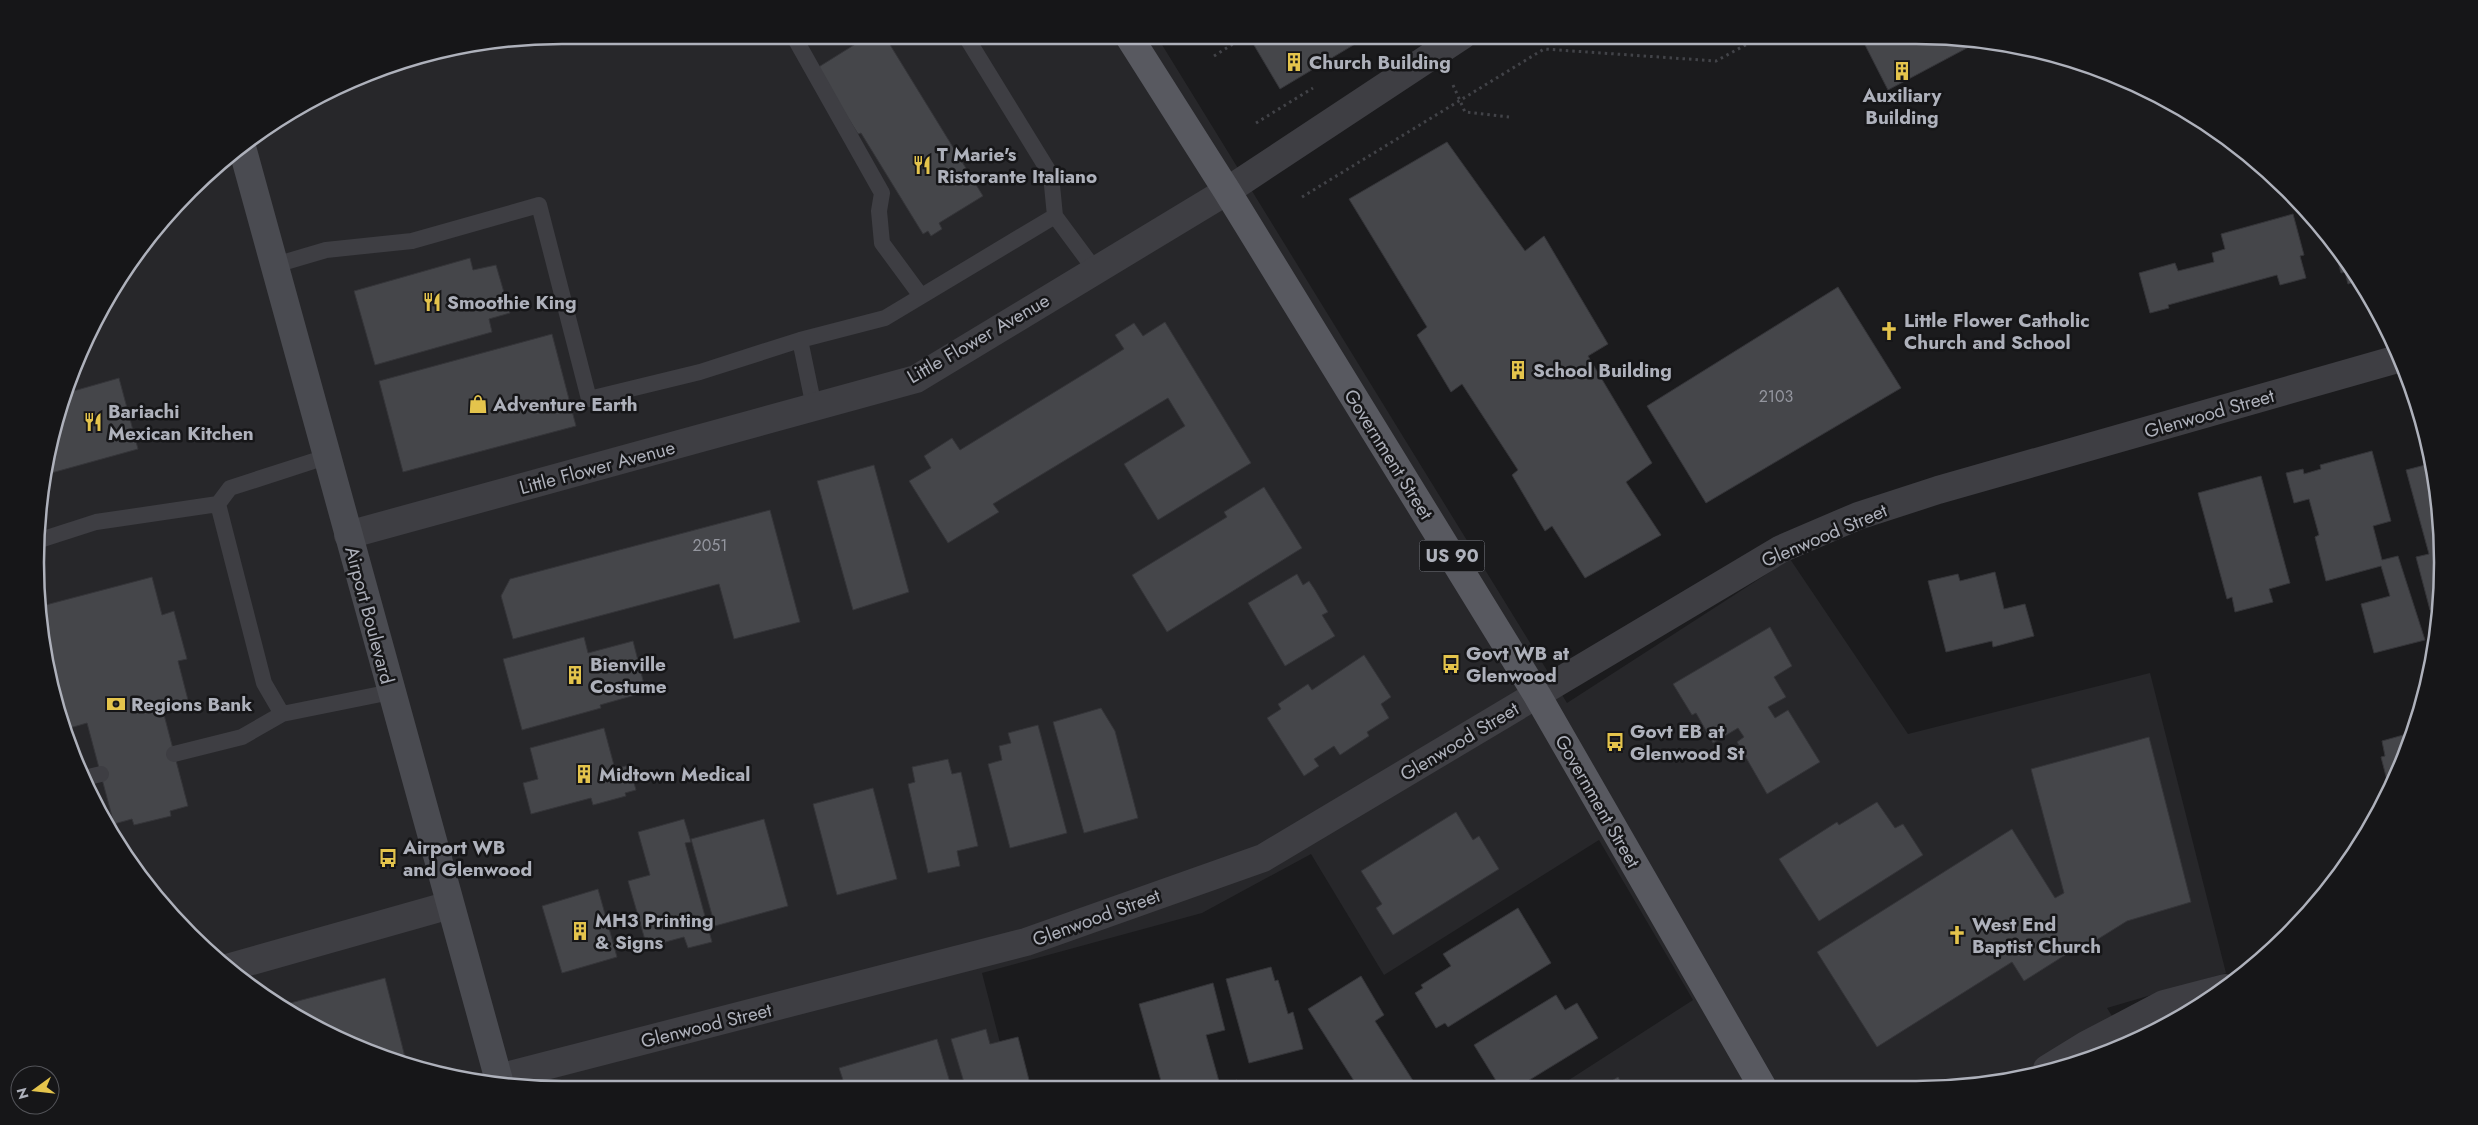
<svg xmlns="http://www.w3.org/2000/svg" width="2478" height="1125" viewBox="0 0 2478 1125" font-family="Jost,sans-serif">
<rect width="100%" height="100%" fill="#1b1b1d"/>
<path fill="#27272a" d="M563,35H1156L1567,703L1790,559L1908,734L2150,673L2226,973L2107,1008L2129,1043L2118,1050L1985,1085L1558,1087L1693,1000L1599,840L1384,975L1311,854L1202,913L982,973L1012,1089L562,1090L459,1080L361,1050L299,1019L215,959L166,910L106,826L63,732L40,632L35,562L45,460L63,393L106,299L166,215L215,166L299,106L393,63L460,45Z"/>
<path fill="#45464a" stroke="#353539" d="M870,35H884L983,196L939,223L942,229L931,236L928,231L923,234L861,133L858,134L817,68Z
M1248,35H1370L1280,89Z
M1865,35H1916L1980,41L1888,90L1861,37Z
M1447,142L1525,251L1544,236L1608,344L1588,356L1652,463L1626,482L1661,535L1585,578L1552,526L1545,531L1512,475L1518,470L1462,384L1451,392L1417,335L1427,327L1349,199Z
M2293,214L2304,255L2300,256L2306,278L2280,285L2277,275L2168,305L2169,308L2150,313L2139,273L2175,263L2178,271L2214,262L2212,253L2225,249L2221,234Z
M2333,243L2354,269L2360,280L2348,284L2345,272L2341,273Z
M470,258L473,270L496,265L510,313L489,319L492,332L375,365L354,291Z
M1838,287L1901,388L1706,503L1647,406Z
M1165,322L1251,463L1158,520L1124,464L1185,426L1168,398L993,504L999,512L948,543L909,481L931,468L924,456L952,438L960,450L1097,366L1124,349L1115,335L1134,323L1143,336Z
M552,334L576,426L403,472L379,381Z
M119,378L138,449L44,475L45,460L63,394Z
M2372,451L2391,521L2373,526L2382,560L2398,556L2425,640L2374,653L2361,604L2390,596L2381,566L2326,581L2315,537L2319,535L2309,499L2294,503L2286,473L2303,469L2304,474L2321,469L2320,465Z
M2433,463L2443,562L2439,608L2430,610L2416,557L2429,554L2406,470Z
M874,465L909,592L853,610L817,481Z
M2261,476L2290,583L2269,589L2273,602L2235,612L2232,597L2227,599L2198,493Z
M1264,487L1302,548L1167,632L1132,575L1227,517L1224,512Z
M770,510L800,622L734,639L719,584L513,639L501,596L510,579Z
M1995,572L2004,609L2025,604L2034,636L1993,647L1992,641L1946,652L1928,581L1958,574L1960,581Z
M1297,574L1303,585L1309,581L1315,590L1328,612L1322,615L1335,636L1285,666L1248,603Z
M152,577L162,615L174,611L187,659L178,661L188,700L162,707L188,806L170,811L171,816L134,825L132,819L114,824L87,723L63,730L40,632L38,607Z
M1770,627L1792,666L1774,677L1786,697L1768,707L1775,718L1788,710L1820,762L1767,794L1737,742L1744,737L1738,728L1713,743L1696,713L1692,715L1673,684Z
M584,637L588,653L633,641L646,692L600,705L601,708L522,730L503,659Z
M1364,655L1391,697L1381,704L1389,718L1367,732L1369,736L1340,755L1334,746L1314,759L1319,766L1304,776L1267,718L1281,709L1278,704L1308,684L1312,690Z
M1101,708L1115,731L1138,818L1084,833L1053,722Z
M1038,725L1067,833L1010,848L988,764L1002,760L999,746L1011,743L1008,733Z
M604,728L615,769L629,765L636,790L625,793L626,796L593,805L591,798L531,814L523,783L538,779L530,748Z
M2407,734L2409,739L2411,738L2403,764L2389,788L2381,757L2385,756L2382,741Z
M2149,737L2191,902L2127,921L2082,949L2081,945L2024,981L2012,962L1877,1047L1817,952L2012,829L2055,898L2064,893L2031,769Z
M948,759L952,774L961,772L978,846L957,851L960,866L928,873L908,784L915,782L912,767Z
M873,788L897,879L837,895L813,804Z
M1877,802L1895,828L1903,824L1923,855L1819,921L1779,859L1837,822L1839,825Z
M1456,812L1473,840L1479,836L1499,869L1393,935L1376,908L1382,904L1361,871Z
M684,819L691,842L685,843L712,942L688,948L684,937L647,947L628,881L650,875L638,832Z
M764,819L788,906L715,926L691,839Z
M598,889L617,957L562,973L542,906Z
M1518,908L1551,963L1448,1027L1445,1023L1436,1028L1415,993L1423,988L1421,985L1451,966L1443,954Z
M1271,967L1275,981L1278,980L1288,1014L1293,1012L1303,1049L1249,1063L1226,979Z
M1361,976L1384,1015L1375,1021L1417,1087H1358L1308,1009Z
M385,978L406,1061L401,1062L361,1050L299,1019L279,1006Z
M1213,983L1225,1030L1206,1035L1220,1085L1237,1080L1239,1088H1163L1139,1004Z
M1556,995L1565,1010L1577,1003L1598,1038L1518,1087H1500L1474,1045Z
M986,1029L990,1044L1018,1037L1031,1088L966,1089L951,1039Z
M937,1039L952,1089H846L839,1068Z
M1618,1077L1624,1087H1601H1602Z"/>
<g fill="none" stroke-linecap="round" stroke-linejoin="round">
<path stroke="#424348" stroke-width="3" stroke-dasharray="2.5 4" stroke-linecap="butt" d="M1214,56L1247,35
M1453,85L1465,112L1509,117
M1256,123L1313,88
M1302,197L1544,49L1716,61L1764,35"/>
<path stroke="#3e3e43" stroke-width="16" d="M793,35L882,193L879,211L882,243L921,296
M1055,216L1095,270
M275,265L326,250L412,241L539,205L589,399L700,372L800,340L885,318L1055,216L1051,175L965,35
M800,340L814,407
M326,457L230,488L218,504L264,683L282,714L391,692
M37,541L96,522L218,504
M174,754L242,737L282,714
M84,778L101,774"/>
<path stroke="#3e3e43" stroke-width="28" d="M348,535L916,379L1227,191L1463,35
M227,968L450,905
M2047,1069L2086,1045L2164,1004L2225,988
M498,1078L1026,942L1263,858L1781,549L1858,516L1938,490L2401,358"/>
<path stroke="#4a4b51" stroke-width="28" d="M242,147L500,1084"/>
<path stroke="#585960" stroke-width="28" d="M1128,35L1227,191L1537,695L1762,1086"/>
</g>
<defs>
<g id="building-bare" transform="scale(1.5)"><path d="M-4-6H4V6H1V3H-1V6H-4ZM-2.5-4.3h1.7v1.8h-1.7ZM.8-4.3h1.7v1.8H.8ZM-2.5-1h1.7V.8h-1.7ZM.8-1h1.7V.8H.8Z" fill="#e4c44c" stroke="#161618" stroke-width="2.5" paint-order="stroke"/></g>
<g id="restaurant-bare" transform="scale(1.5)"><path d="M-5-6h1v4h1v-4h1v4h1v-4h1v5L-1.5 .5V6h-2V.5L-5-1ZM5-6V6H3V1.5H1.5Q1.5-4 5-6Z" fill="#e4c44c" stroke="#161618" stroke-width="2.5" paint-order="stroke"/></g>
<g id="church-bare" transform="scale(1.5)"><path d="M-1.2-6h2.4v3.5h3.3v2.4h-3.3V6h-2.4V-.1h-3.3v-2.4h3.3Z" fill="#e4c44c" stroke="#161618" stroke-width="2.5" paint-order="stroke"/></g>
<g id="shop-bare" transform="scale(1.5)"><path d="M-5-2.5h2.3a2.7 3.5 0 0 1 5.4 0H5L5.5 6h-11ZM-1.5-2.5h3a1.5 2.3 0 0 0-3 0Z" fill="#e4c44c" stroke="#161618" stroke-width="2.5" paint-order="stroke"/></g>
<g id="bus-bare" transform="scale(1.5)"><path d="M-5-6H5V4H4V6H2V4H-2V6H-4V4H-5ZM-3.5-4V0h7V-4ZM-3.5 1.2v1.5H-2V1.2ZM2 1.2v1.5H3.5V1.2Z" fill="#e4c44c" stroke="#161618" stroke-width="2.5" paint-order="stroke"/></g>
<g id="bank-bare" transform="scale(1.5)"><path d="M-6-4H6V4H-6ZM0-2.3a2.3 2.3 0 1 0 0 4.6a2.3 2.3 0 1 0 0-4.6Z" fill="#e4c44c" stroke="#161618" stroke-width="2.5" paint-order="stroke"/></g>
</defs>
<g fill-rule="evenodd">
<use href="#building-bare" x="1294" y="62"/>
<use href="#building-bare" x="1902" y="71"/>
<use href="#restaurant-bare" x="922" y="165"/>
<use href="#restaurant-bare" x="432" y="302"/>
<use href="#church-bare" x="1889" y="331"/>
<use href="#building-bare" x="1518" y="370"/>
<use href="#shop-bare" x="478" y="404"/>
<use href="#restaurant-bare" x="93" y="422"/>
<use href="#bus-bare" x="1451" y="664"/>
<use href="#building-bare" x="575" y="675"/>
<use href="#bank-bare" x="116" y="704"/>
<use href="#bus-bare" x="1615" y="742"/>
<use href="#building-bare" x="584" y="774"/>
<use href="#bus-bare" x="388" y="858"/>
<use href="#building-bare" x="580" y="931"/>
<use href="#church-bare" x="1957" y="935"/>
</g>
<g text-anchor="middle" stroke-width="5" stroke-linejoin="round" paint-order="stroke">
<g font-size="16" fill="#94969f">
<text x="1776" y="402">2103</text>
<text x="710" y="551">2051</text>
</g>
<rect fill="#161618" stroke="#80828a" stroke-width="1" x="1419.5" y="540.5" width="65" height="31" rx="4"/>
<g font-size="18" font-weight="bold" fill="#aeb1bb">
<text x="1452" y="562">US 90</text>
</g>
<g font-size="19" font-weight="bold" fill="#aeb1bb" stroke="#161618" text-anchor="start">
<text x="1309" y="69">Church Building</text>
<text x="1902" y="102" text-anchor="middle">Auxiliary<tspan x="1902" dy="22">Building</tspan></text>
<text x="937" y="161">T Marie's<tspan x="937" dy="22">Ristorante Italiano</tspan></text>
<text x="447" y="309">Smoothie King</text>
<text x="1904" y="327">Little Flower Catholic<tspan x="1904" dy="22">Church and School</tspan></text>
<text x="1533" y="377">School Building</text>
<text x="493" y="411">Adventure Earth</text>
<text x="108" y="418">Bariachi<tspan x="108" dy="22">Mexican Kitchen</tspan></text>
<text x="1466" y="660">Govt WB at<tspan x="1466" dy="22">Glenwood</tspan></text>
<text x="590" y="671">Bienville<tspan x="590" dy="22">Costume</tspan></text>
<text x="131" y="711">Regions Bank</text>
<text x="1630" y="738">Govt EB at<tspan x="1630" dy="22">Glenwood St</tspan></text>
<text x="599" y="781">Midtown Medical</text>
<text x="403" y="854">Airport WB<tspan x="403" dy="22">and Glenwood</tspan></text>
<text x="595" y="927">MH3 Printing<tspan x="595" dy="22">&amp; Signs</tspan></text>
<text x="1972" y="931">West End<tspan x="1972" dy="22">Baptist Church</tspan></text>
</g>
<g font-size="19" fill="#aeb1bb" stroke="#161618">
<text transform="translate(978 338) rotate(-30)" y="7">Little Flower Avenue</text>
<text transform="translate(2209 413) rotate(-16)" y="7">Glenwood Street</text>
<text transform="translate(1389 454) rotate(58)" y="7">Government Street</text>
<text transform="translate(597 467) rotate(-15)" y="7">Little Flower Avenue</text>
<text transform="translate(1824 535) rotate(-23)" y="7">Glenwood Street</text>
<text transform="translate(370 615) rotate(75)" y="7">Airport Boulevard</text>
<text transform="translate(1459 741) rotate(-31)" y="7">Glenwood Street</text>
<text transform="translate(1598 801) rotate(60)" y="7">Government Street</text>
<text transform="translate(1096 917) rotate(-20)" y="7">Glenwood Street</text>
<text transform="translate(706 1025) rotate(-14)" y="7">Glenwood Street</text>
</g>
</g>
<path d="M0 0H2478V1125H0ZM562 44H1916A518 518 0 0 1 2434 562V563A518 518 0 0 1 1916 1081H562A518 518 0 0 1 44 563V562A518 518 0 0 1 562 44Z" fill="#161618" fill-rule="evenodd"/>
<path fill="none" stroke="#aeb1bb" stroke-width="2.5" d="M562 44H1916A518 518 0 0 1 2434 562V563A518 518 0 0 1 1916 1081H562A518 518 0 0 1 44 563V562A518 518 0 0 1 562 44Z"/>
<g transform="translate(35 1090) rotate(255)"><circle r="24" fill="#161618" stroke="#535459"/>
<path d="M0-4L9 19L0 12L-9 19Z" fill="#e4c44c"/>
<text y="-8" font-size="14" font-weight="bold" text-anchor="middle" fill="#aeb1bb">N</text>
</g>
</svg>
